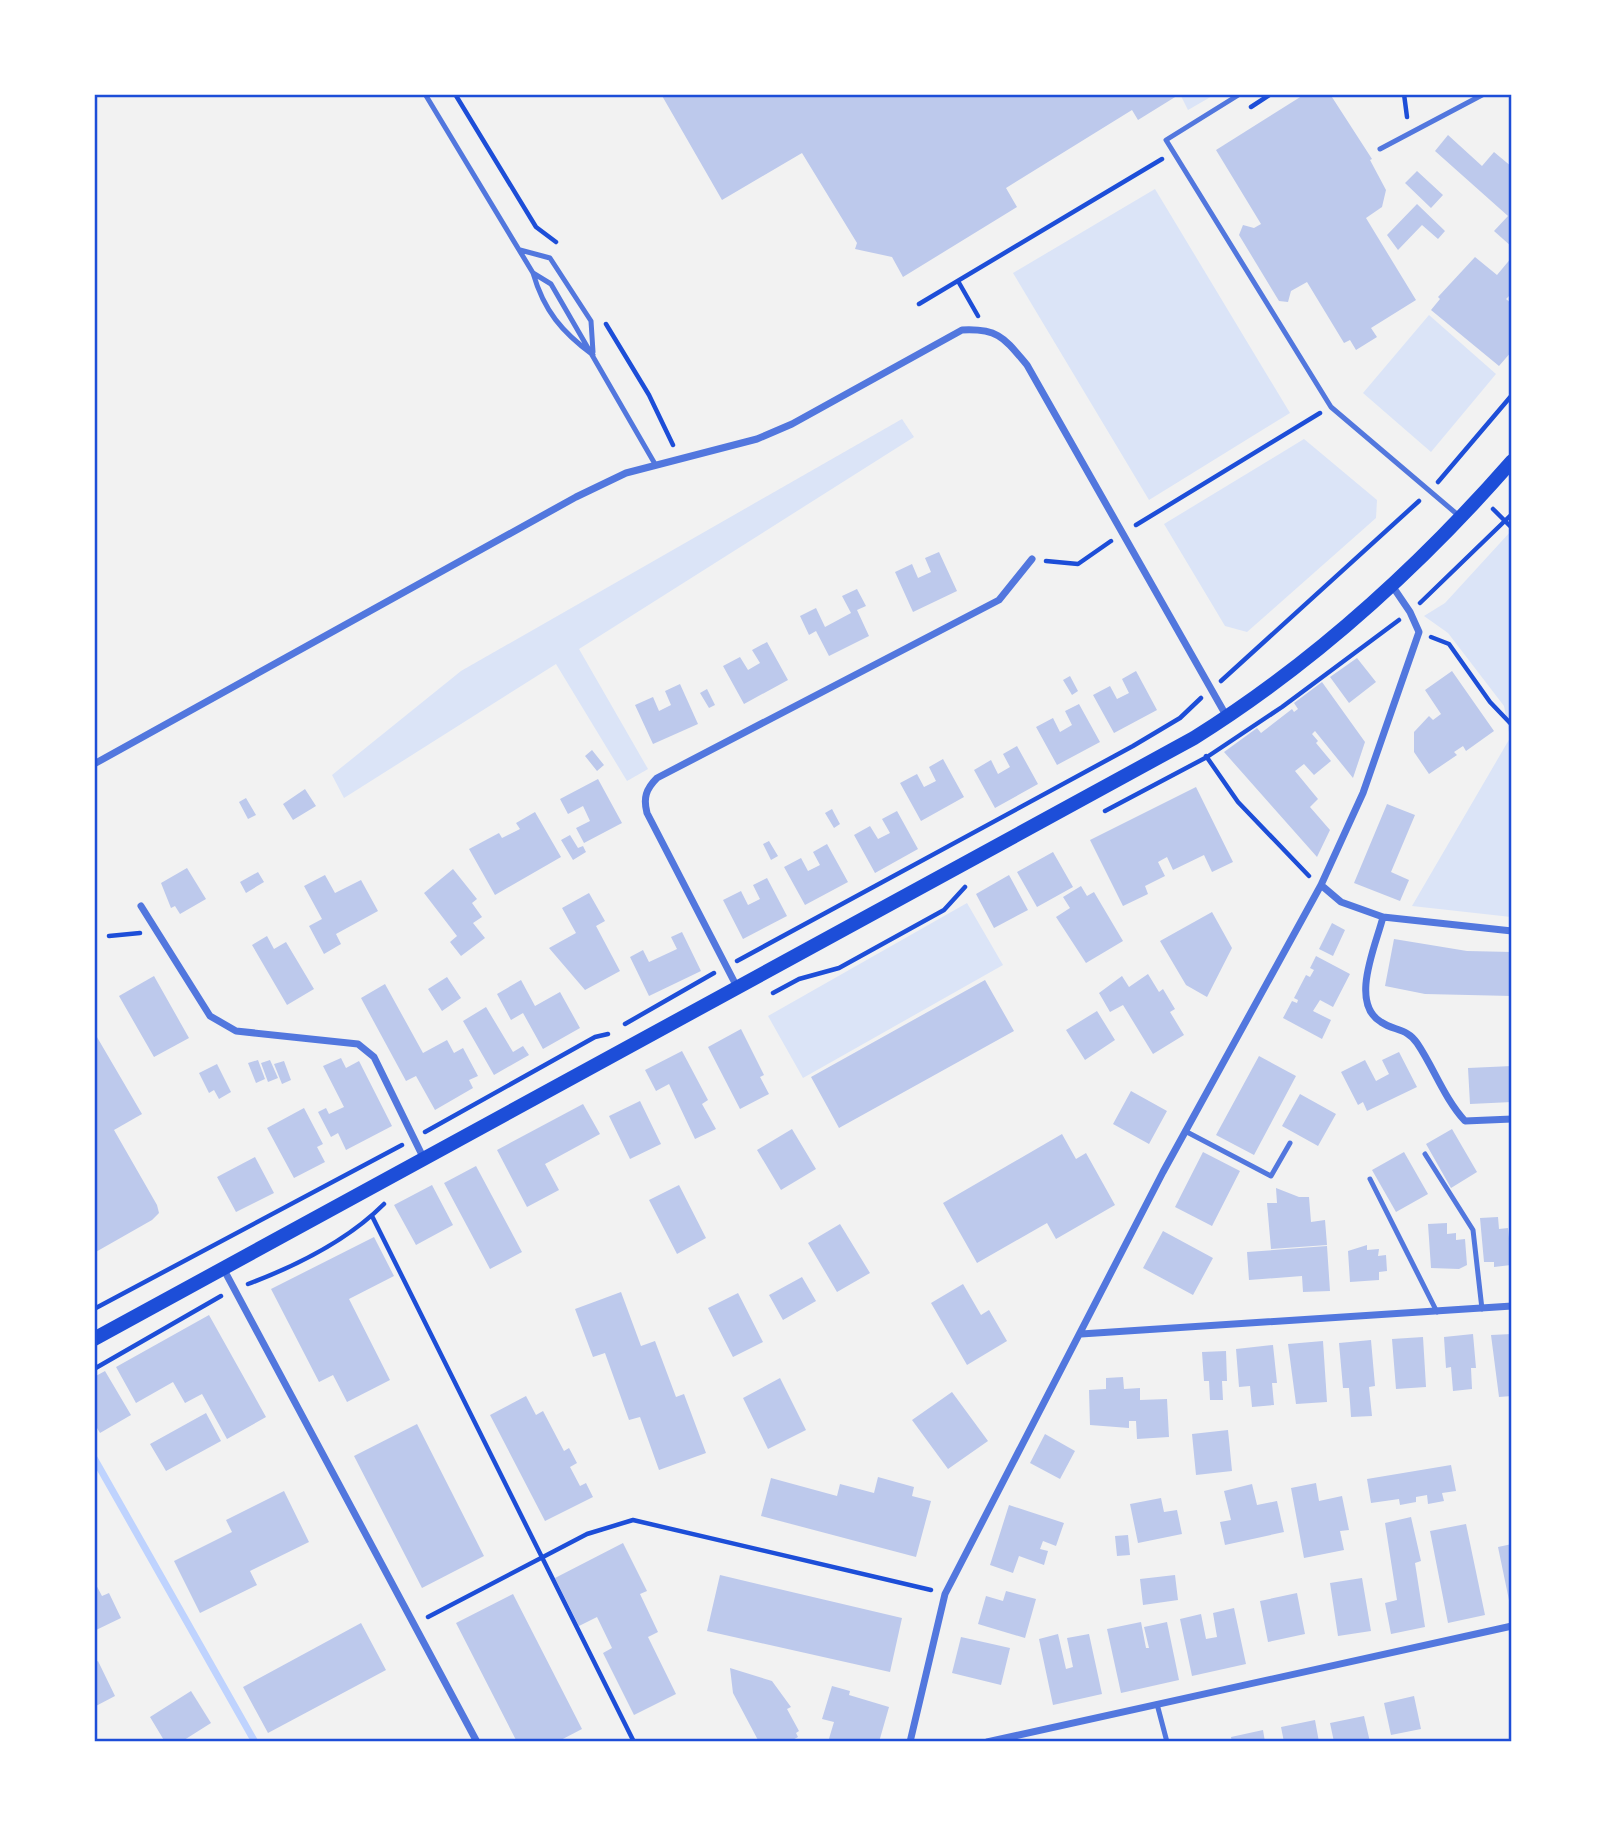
<svg xmlns="http://www.w3.org/2000/svg" width="1606" height="1836" viewBox="0 0 1606 1836" font-family="Poppins,sans-serif">
<rect width="100%" height="100%" fill="#f2f2f2"/>
<path fill="#dbe4f7" d="M1180,94H1214V95L1188,110Z
M1155,189L1290,413L1149,500L1013,273Z
M1429,315L1496,374L1431,452L1363,393Z
M902,419L914,437L579,649L648,769L627,781L556,664L344,798L332,775L461,671Z
M1304,439L1377,500L1376,518L1247,632L1225,626L1164,524Z
M1511,531V917L1412,906L1510,738L1504,706L1448,633L1424,616L1445,603Z
M967,903L1003,965L803,1078L768,1016Z"/>
<g fill="none" stroke-linecap="round" stroke-linejoin="round">
<path stroke="#bfd3fe" stroke-width="7" d="M94,1458L255,1742"/>
</g>
<path fill="#bdc9ec" d="M661,94H1180L1138,120L1132,110L1006,188L1017,207L903,277L892,257L855,249L857,243L802,153L722,200Z
M1305,94H1330L1372,159L1370,160L1386,190L1382,207L1366,218L1416,300L1371,328L1377,337L1356,350L1350,340L1344,343L1307,282L1291,291L1288,302L1279,301L1239,235L1243,225L1254,228L1261,224L1216,150Z
M1448,135L1482,166L1494,152L1512,167V247L1494,231L1508,216L1435,151Z
M1417,171L1443,195L1431,208L1405,183Z
M1417,204L1445,231L1438,239L1422,225L1398,250L1387,235Z
M1475,257L1497,275L1512,257V293L1506,299L1512,304V351L1499,366L1431,310L1440,299L1438,297Z
M939,552L957,591L913,612L895,572L912,564L918,578L931,572L925,558Z
M857,589L866,606L857,610L869,636L829,656L816,631L809,635L800,616L816,608L825,627L851,613L842,596Z
M767,642L788,680L744,704L723,666L740,657L748,670L760,663L752,650Z
M1357,658L1376,682L1349,703L1330,677Z
M1136,671L1157,710L1114,733L1093,695L1110,686L1117,699L1129,693L1122,679Z
M1452,671L1494,731L1466,751L1463,746L1454,752L1457,755L1429,774L1414,752V732L1429,716L1433,720L1441,714L1425,690Z
M1070,676L1078,691L1072,695L1063,680Z
M1322,682L1365,742L1353,778L1315,731L1312,734L1318,741L1316,743L1331,761L1314,775L1304,764L1295,771L1318,799L1310,807L1330,830L1317,857L1224,752L1257,728L1261,733L1292,709L1294,712L1298,709L1294,703Z
M680,684L698,724L653,744L635,705L653,697L659,711L671,705L665,691Z
M707,689L715,705L709,708L700,693Z
M1079,704L1100,742L1057,765L1036,727L1053,718L1060,732L1072,725L1065,711Z
M1017,746L1038,784L995,808L974,770L991,760L998,774L1010,767L1003,754Z
M592,750L604,765L597,771L585,756Z
M943,759L964,797L921,821L900,783L917,774L924,787L936,781L929,767Z
M598,779L622,823L584,843L576,828L590,821L583,806L568,814L560,799Z
M1196,787L1233,862L1212,872L1204,855L1173,870L1167,857L1158,862L1165,876L1145,886L1148,894L1123,906L1090,840Z
M305,789L316,806L293,820L283,804Z
M246,798L256,815L248,819L239,802Z
M1387,804L1415,815L1391,872L1409,880L1400,901L1354,883Z
M832,809L840,824L834,828L825,813Z
M897,811L918,849L875,873L854,835L870,826L878,839L890,833L882,819Z
M535,812L561,857L495,895L469,849L499,833L502,838L520,829L516,823Z
M570,835L578,848L583,846L586,852L573,860L561,840Z
M769,841L778,856L771,860L763,844Z
M827,844L848,882L805,905L784,867L801,858L808,871L820,865L813,852Z
M1053,852L1073,887L1037,907L1017,872Z
M187,868L206,899L180,914L175,906L171,908L161,883Z
M453,869L477,899L472,903L482,917L473,923L485,938L461,956L450,942L457,936L424,893Z
M258,872L264,882L246,893L240,882Z
M325,875L335,893L361,880L378,911L336,934L341,944L324,954L309,926L322,919L304,886Z
M1009,875L1028,910L994,928L976,894Z
M767,878L787,916L743,939L723,900L741,891L748,905L760,899L753,885Z
M1081,886L1087,896L1094,892L1123,941L1086,963L1056,917L1070,908L1063,897Z
M589,893L605,921L596,926L620,971L585,990L549,948L576,933L562,908Z
M1212,912L1232,948L1207,997L1186,985L1160,941Z
M1332,923L1345,930L1333,956L1319,949Z
M682,932L701,971L649,996L630,957L643,950L649,962L677,949L671,937Z
M267,936L274,949L286,942L314,989L287,1005L252,945Z
M1394,939L1467,951L1512,952V996L1425,994L1385,986Z
M1316,956L1350,974L1333,1007L1320,1000L1313,1011L1331,1020L1322,1039L1283,1018L1292,1001L1297,1003L1298,1000L1294,998L1306,975L1310,977L1314,970L1310,968Z
M1148,974L1159,992L1163,989L1175,1009L1170,1012L1184,1035L1153,1054L1123,1005L1110,1012L1099,993L1122,976L1129,987Z
M154,976L189,1038L154,1057L119,996Z
M447,977L461,998L442,1011L428,989Z
M521,980L535,1006L560,992L580,1028L543,1049L523,1013L511,1020L497,994Z
M985,980L1014,1031L839,1128L811,1077Z
M385,984L423,1053L447,1040L454,1053L463,1048L478,1076L469,1080L473,1088L435,1110L416,1076L406,1081L361,998Z
M486,1007L513,1052L523,1046L529,1055L494,1075L463,1021Z
M1097,1011L1115,1040L1085,1060L1066,1030Z
M741,1029L764,1075L760,1077L769,1094L740,1109L708,1047Z
M94,1032L142,1114L114,1130L157,1205L159,1213L152,1220L94,1253Z
M682,1051L708,1100L702,1104L716,1129L695,1139L669,1084L656,1091L645,1070Z
M1399,1052L1417,1087L1367,1111L1363,1102L1358,1105L1341,1072L1365,1060L1376,1081L1389,1074L1382,1060Z
M1259,1056L1296,1076L1254,1155L1216,1135Z
M341,1058L346,1068L359,1061L392,1126L346,1150L338,1133L331,1137L318,1112L326,1108L329,1114L344,1107L323,1066Z
M258,1060L265,1079L256,1083L248,1063Z
M270,1060L278,1078L268,1082L261,1063Z
M284,1061L291,1080L282,1084L274,1064Z
M217,1064L231,1092L219,1099L214,1090L209,1093L199,1073Z
M1512,1066V1102L1470,1104L1468,1068Z
M1131,1091L1167,1111L1149,1144L1113,1124Z
M1300,1094L1336,1114L1318,1146L1282,1126Z
M640,1101L661,1144L630,1159L609,1116Z
M583,1104L600,1134L545,1164L559,1190L527,1207L497,1150Z
M304,1108L323,1144L317,1147L325,1162L294,1178L267,1128Z
M792,1129L816,1169L781,1190L757,1150Z
M1452,1129L1477,1172L1451,1188L1426,1144Z
M1062,1134L1076,1159L1086,1153L1115,1205L1056,1239L1047,1223L977,1263L943,1203Z
M1203,1152L1240,1171L1212,1226L1175,1207Z
M1404,1152L1428,1194L1396,1212L1372,1170Z
M255,1157L274,1193L236,1212L217,1177Z
M476,1166L522,1252L490,1269L444,1183Z
M432,1185L453,1225L416,1245L394,1205Z
M679,1185L706,1238L677,1254L649,1200Z
M1276,1188L1299,1197H1309L1311,1222L1325,1220L1327,1245L1271,1249L1267,1203H1277Z
M1498,1217L1499,1229L1508,1228L1509,1238H1512L1511,1265L1494,1267V1262H1484L1480,1218Z
M1447,1223V1234L1456,1233V1240L1465,1239L1467,1265L1459,1269L1431,1268L1428,1224Z
M840,1224L870,1273L837,1292L808,1243Z
M1163,1231L1213,1258L1193,1295L1143,1268Z
M374,1237L394,1276L349,1299L390,1380L347,1402L333,1375L319,1382L271,1289Z
M1367,1245V1250L1379,1249L1378,1256L1386,1255L1387,1271L1379,1272V1280L1350,1282L1348,1251Z
M1327,1246L1330,1291L1303,1292L1302,1276L1249,1280L1247,1252Z
M802,1277L816,1301L783,1320L769,1295Z
M963,1284L981,1315L989,1310L1007,1341L967,1365L931,1303Z
M621,1292L641,1346L655,1341L676,1397L684,1394L706,1453L659,1470L640,1417L629,1420L605,1353L593,1357L575,1309Z
M738,1293L763,1342L733,1357L708,1308Z
M209,1315L266,1417L227,1439L202,1394L185,1403L173,1382L136,1403L116,1367Z
M1473,1334L1476,1368H1471L1472,1389L1453,1391L1451,1367L1446,1368L1444,1337Z
M1512,1334V1396L1499,1397L1491,1335Z
M1423,1337L1426,1387L1396,1389L1392,1339Z
M1371,1340L1375,1386L1369,1387L1372,1416L1351,1417L1349,1388H1343L1339,1343Z
M1323,1341L1327,1402L1296,1404L1288,1344Z
M1273,1345L1277,1383H1272L1274,1405L1252,1407L1250,1386L1239,1387L1236,1349Z
M1226,1351L1227,1381H1222L1223,1400H1210L1209,1381H1204L1202,1352Z
M105,1371L131,1415L100,1433L94,1423V1377Z
M1123,1377L1124,1389L1140,1388V1400L1167,1399L1169,1437L1137,1439L1136,1421H1129V1428L1090,1425L1089,1390L1106,1389V1378Z
M780,1378L806,1430L768,1449L743,1398Z
M952,1392L988,1441L948,1469L912,1420Z
M526,1396L536,1415L543,1411L564,1451L569,1448L577,1463L570,1467L580,1486L586,1483L593,1497L545,1521L490,1415Z
M206,1413L221,1441L166,1471L150,1444Z
M417,1424L484,1556L422,1588L354,1456Z
M1228,1430L1232,1471L1196,1475L1192,1434Z
M1045,1434L1075,1451L1060,1479L1030,1463Z
M1451,1465L1456,1491L1442,1493L1444,1501L1428,1504L1427,1495L1416,1497V1502L1400,1505L1399,1499L1371,1503L1367,1479Z
M878,1477L914,1487L912,1496L931,1501L916,1557L761,1516L771,1478L837,1496L840,1484L874,1493Z
M1316,1483L1319,1501L1342,1496L1349,1530L1340,1531L1344,1550L1304,1558L1291,1488Z
M1252,1484L1257,1505L1277,1501L1284,1532L1225,1545L1220,1522L1231,1520L1224,1491Z
M284,1491L309,1542L250,1571L257,1585L200,1613L174,1561L232,1532L226,1520Z
M1161,1498L1164,1512L1177,1510L1182,1534L1138,1543L1130,1504Z
M1009,1505L1064,1523L1056,1546L1043,1541L1040,1549L1048,1551L1044,1565L1019,1556L1013,1573L990,1565Z
M1411,1517L1421,1561L1415,1563L1425,1627L1391,1634L1385,1603L1397,1600L1385,1523Z
M1466,1524L1485,1615L1448,1623L1430,1531Z
M1128,1535L1130,1555L1117,1556L1115,1536Z
M623,1543L647,1591L640,1594L658,1632L648,1637L676,1694L634,1715L603,1653L612,1648L597,1617L579,1626L555,1578Z
M1512,1544V1604L1510,1605L1498,1547Z
M720,1575L902,1618L890,1672L707,1631Z
M1175,1575L1178,1600L1143,1605L1140,1579Z
M1362,1578L1371,1631L1338,1636L1330,1583Z
M94,1581L102,1596L109,1593L121,1618L94,1631Z
M1006,1591L1036,1599L1025,1638L978,1624L986,1596L1003,1601Z
M1297,1593L1305,1634L1268,1642L1260,1601Z
M513,1594L582,1729L557,1742H517L456,1623Z
M1234,1608L1246,1664L1192,1676L1180,1619L1201,1614L1206,1639L1217,1637L1213,1613Z
M1141,1622L1146,1648H1149L1144,1627L1167,1622L1179,1680L1121,1693L1107,1629Z
M361,1623L386,1670L268,1733L243,1687Z
M1058,1634L1066,1669L1073,1667L1067,1638L1089,1634L1102,1694L1053,1705L1039,1639Z
M961,1637L1010,1648L1001,1685L952,1673Z
M98,1661L115,1696L94,1707V1663Z
M730,1668L772,1681L791,1707L787,1709L799,1731L796,1733L798,1737L789,1742H759L733,1693Z
M832,1686L850,1691L849,1695L889,1707L879,1742H828L834,1722L822,1719Z
M191,1691L211,1723L181,1742H165L150,1717Z
M1414,1696L1421,1729L1391,1735L1384,1703Z
M1364,1716L1370,1742H1334L1330,1723Z
M1315,1720L1319,1742H1284L1281,1727Z
M1263,1730L1265,1742H1232L1231,1737Z"/>
<g fill="none" stroke-linecap="round" stroke-linejoin="round">
<path stroke="#1d4ed8" stroke-width="4.5" d="M455,94L536,227L556,242
M1404,94L1407,117
M1251,107L1271,94
M958,281L978,316
M919,304L1162,159
M606,324L649,395L673,445
M1438,482L1512,395
M1493,509L1512,528
M1136,525L1320,413
M1046,561L1078,564L1111,541
M1420,603L1512,514
M1431,637L1449,644L1490,702L1512,725
M1221,681L1419,501
M1206,756L1238,802L1309,876
M1105,811L1207,757L1282,707L1399,620
M109,936L140,933
M737,961L1133,746L1180,718L1201,698
M773,993L799,979L839,968L944,910L965,887
M625,1024L714,973
M425,1132L595,1037L608,1034
M372,1216L634,1742
M248,1284C296,1266 348,1240 384,1204
M94,1309L402,1145
M94,1369L221,1296
M428,1617L587,1534L633,1520L931,1590"/>
<path stroke="#5277de" stroke-width="5" d="M425,94L533,273C544,311 562,332 593,355
M1240,94L1166,140L1331,407L1458,515
M1380,149L1484,94
M520,250L550,258L591,321L593,352
M533,273L551,284L655,464
M1185,1131L1271,1176L1290,1143
M1425,1154L1473,1230L1482,1309
M1370,1179L1437,1312
M1157,1704L1167,1742"/>
<path stroke="#5277de" stroke-width="7" d="M94,764L576,497L626,473L757,439L792,424L962,330C999,328 1005,339 1027,365L1227,717
M1321,885L1341,902L1383,917L1512,931
M141,906L210,1016L236,1031L358,1044L374,1057L424,1159
M1383,917C1376,945 1349,1003 1381,1022C1394,1031 1407,1028 1417,1043C1434,1068 1444,1098 1465,1121L1512,1119
M737,987L647,813C643,798 646,789 657,778L999,600L1032,559
M223,1268L477,1742
M1081,1334L1512,1306
M910,1742L945,1594L1163,1172L1321,885L1363,793L1419,632L1410,612L1391,584
M987,1742L1512,1626"/>
<path stroke="#1d4ed8" stroke-width="14" d="M94,1339L1194,738C1312,664 1420,566 1512,461"/>
</g>
<rect width="1606" height="1836" fill="none" stroke="#ffffff" stroke-width="192"/>
<rect x="96" y="96" width="1414" height="1644" fill="none" stroke="#1d4ed8" stroke-width="2.5"/>
</svg>
